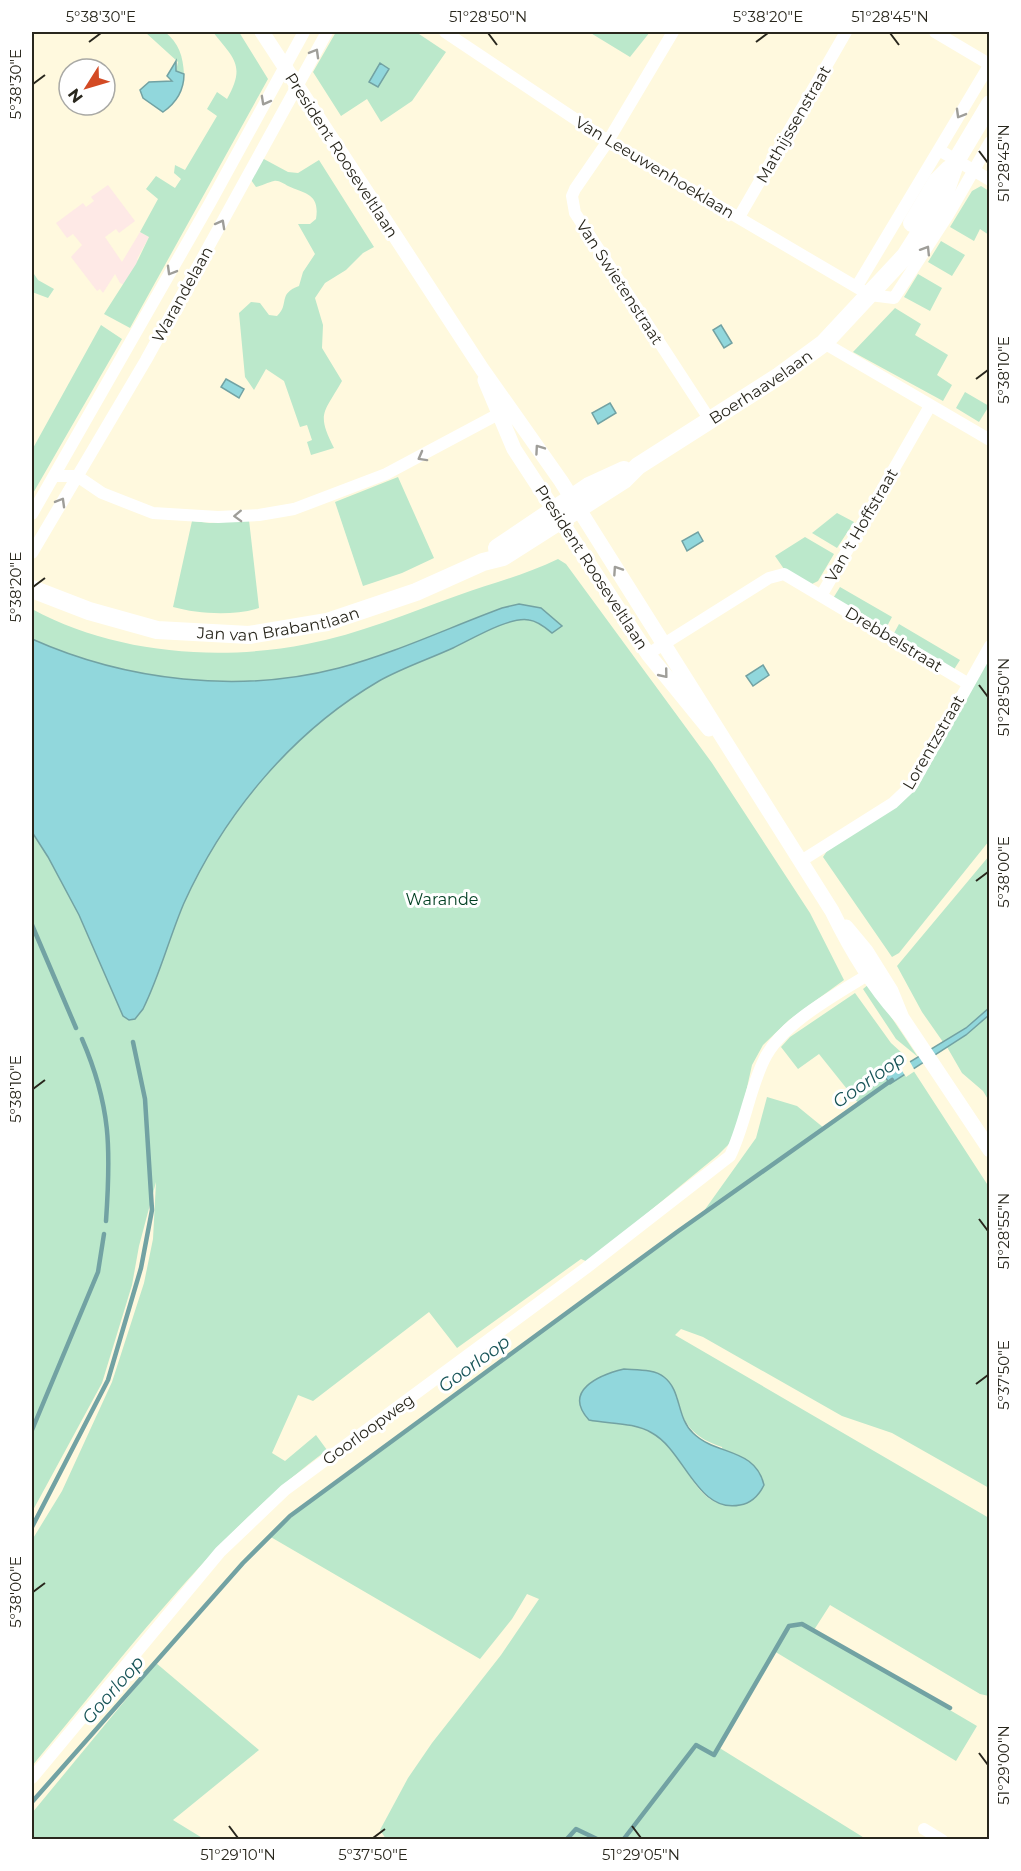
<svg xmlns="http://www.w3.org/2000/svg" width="1021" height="1871" viewBox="0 0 1021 1871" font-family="Montserrat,sans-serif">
<rect width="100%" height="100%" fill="#fff9de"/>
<path fill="#fee9e6" d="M108,185L135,221L119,233L116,229L105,237L122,262L140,232L149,237L137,259L153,285L147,296L120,283L115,274L103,293L100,289L97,291L71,257L82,245L73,234L67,238L56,223L83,203L86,207L94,201L91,197Z"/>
<path fill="#bbe8cb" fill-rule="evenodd" d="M145,32H165C179,43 183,56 184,74L176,71L178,62Z
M213,32H239L268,79L130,328L104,314L136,264L149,237L140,232L158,199L146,189L156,176L175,188L181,179L174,173L175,165L185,170L217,116L207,109L217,92L227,99C246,65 234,59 213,32Z
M336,32H416L446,52L412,101L381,122L367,99L341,116L313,72Z
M589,32H650L630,57Z
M262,158L288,172L298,173L319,160L374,247L363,253L346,270L325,283L315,298L323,325L322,348L342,381C324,413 316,413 334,448L311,455L307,442L312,440L307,425L300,427L284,381L266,369L254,390L245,377L239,313L251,302L260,303L269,315L277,316C290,304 277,294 299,286L303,272L315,254L298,224H310L316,219C320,194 306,194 288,186C284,184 279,180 274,181C269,182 261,186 256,187L251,180Z
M981,186L989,191V235L980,229L974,241L950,227L972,191Z
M941,241L965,255L952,276L928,262Z
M32,271L38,280L54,289L48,298L32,292Z
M918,274L942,288L930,311L904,297Z
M895,308L921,324L915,335L948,355L937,375L952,385L943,401L853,352Z
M101,325L122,339L32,495V450Z
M965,392L989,406L979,422L956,408Z
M398,477L434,558L402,573L363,586L335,502Z
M837,513L854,522L837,548L812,533Z
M249,520L259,608C234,616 198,614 173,607L192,521L210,523Z
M805,537L834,554L818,581L812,584L784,569L775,556Z
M558,559L566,564L712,763L810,913L844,980L789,1020L763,1045L752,1065L736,1137L718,1155L588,1262L581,1259L457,1348L429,1312L313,1401L298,1395L272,1453L285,1461L316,1435L327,1450C213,1534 122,1659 32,1766V1540L62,1491L112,1382L144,1283L153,1239L156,1182L139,1246L132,1285L102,1383L32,1512V609C113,653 217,662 307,644C359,634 409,613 459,595C492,583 525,575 558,559Z
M840,587L892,617L885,630L832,600Z
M899,624L960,660L953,671L893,635Z
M989,659V841L899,953L892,957L823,857L827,851L892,809Z
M989,856L990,1008L966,1028L943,1042L922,1012L897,966Z
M869,984L918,1057L896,1039L863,989Z
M855,993L891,1043L902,1053L989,1187V1488L892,1433L842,1416L703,1337L681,1329L675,1335L989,1518V1696L980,1694L830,1605L814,1630L977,1726L956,1761L774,1651L718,1747L866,1839H386L380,1830L408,1778L432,1743L501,1655L539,1599L527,1594L512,1619L480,1659L269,1536L340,1478L701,1215L756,1138L767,1097L797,1106L824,1128L859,1104L819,1054L798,1069L781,1047L790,1037ZM677,1396C682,1424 694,1438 722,1447L736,1506C727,1505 718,1505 710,1499C689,1485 680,1449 652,1433C634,1422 609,1424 589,1420Z
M989,1015V1101L983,1091L962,1073L947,1047L966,1035Z
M156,1663L259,1750L173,1820L204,1839H32V1813Z"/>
<path fill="#91d7dc" stroke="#72a2a3" stroke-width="1.5" d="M176,61V71L184,74C184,90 176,103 163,112L143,98L140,90L149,82L172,81L167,76Z
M380,63L389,69L378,87L369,82Z
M721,325L732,343L724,348L713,330Z
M226,379L244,389L239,398L221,387Z
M610,403L616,413L598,424L592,413Z
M698,532L703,541L687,551L682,541Z
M519,604L541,608L562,626L552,633C546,628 538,621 529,620C510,616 472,639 453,648C429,659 402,668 379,681C292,732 225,813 184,903C169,938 160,975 143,1009L135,1019L129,1020L123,1016L79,915L48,857L32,832V639C126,681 239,694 339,668C395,653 448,628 502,608Z
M763,665L769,675L753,686L746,676Z
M989,1008V1015L966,1035L890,1084L885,1077L966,1028Z
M624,1369C636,1370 655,1369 664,1377C682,1391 676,1417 693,1433C716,1456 755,1447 764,1485C759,1495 752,1503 740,1505C697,1514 685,1451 652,1433C634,1422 609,1424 589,1420C562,1391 599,1375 624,1369Z"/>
<path fill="#fff9de" d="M909,1060L915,1071L906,1077L899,1066Z"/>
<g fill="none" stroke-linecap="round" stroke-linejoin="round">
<path stroke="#72a2a3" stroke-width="4.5" d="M32,925L76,1028
M82,1039C111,1106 111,1149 106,1221
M32,1430L98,1272L104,1234
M32,1527L108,1380L141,1268L152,1210L145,1099L133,1042
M32,1802L243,1563L290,1516L677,1232L892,1080
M566,1840L576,1829L599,1840
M623,1840L696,1745L714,1755L789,1626L802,1624L950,1708"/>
<path stroke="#fff" stroke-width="12" d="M445,32L608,141L870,295L894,298L948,215L990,142
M673,32L608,141L575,189L572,196L575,213L710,420
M935,32L989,64
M939,150L990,180
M739,217L846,32
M857,286L990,64
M824,343L990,440
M54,476H77L102,493L153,513L218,517L259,515L294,509L386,474L506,410
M32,514L210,203L304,32
M32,553L146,360L327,32
M821,596L967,683
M648,654L769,578L784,574L821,596L930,406
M801,861L893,803L912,785L990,646
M32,1778L220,1552L285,1490L586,1268L730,1156C745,1125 749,1091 764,1060C781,1023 839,993 874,971
M924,1829L942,1840"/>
<path stroke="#fff" stroke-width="15" d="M262,32L482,369L561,481L832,911C851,950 872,986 902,1018
M485,380L514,449L648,654L709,729
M846,927L866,951L891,991L902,1018L990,1150"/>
<g stroke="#fff" stroke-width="18">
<path d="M912,223L937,181L949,169"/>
<path d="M497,548L589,486L624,470"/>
<path id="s1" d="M32,589L89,611L157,630L249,635L327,622L416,592L483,562L503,557L624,480L638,466L779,376L824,343L905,256L945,193L956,161L990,104"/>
</g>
</g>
<defs><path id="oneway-chevron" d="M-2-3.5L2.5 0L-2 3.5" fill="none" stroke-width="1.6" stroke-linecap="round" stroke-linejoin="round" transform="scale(1.5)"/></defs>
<g stroke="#9f9e99">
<use href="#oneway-chevron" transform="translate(315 53) rotate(-60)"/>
<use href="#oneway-chevron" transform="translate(265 101) rotate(119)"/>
<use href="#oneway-chevron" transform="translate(960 114) rotate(120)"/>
<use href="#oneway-chevron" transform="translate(221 224) rotate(-61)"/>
<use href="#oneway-chevron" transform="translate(926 250) rotate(-58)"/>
<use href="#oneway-chevron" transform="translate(171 271) rotate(120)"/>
<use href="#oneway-chevron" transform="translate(539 449) rotate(-125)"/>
<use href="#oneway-chevron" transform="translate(422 457) rotate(151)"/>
<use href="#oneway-chevron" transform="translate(61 502) rotate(-60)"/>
<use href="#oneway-chevron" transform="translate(238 516) rotate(178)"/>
<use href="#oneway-chevron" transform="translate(617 570) rotate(-124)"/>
<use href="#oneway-chevron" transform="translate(664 674) rotate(51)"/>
</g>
<path fill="none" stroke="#29271d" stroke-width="2" d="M488,33L497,45M890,33L899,45M89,42L101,33M756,42L768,33M33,84L45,75M979,151L988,163M976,379L988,370M33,587L45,578M979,685L988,697M976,881L988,872M33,1089L45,1080M979,1219L988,1231M976,1384L988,1375M33,1592L45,1583M979,1753L988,1765M229,1826L238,1838M632,1826L641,1838M373,1838L385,1829"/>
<g text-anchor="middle" stroke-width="6" stroke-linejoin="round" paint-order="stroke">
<g font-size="16" fill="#29271d" stroke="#fff">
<text transform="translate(793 124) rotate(-60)" y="6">Mathijssenstraat</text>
<text transform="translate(342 155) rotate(57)" y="6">President Rooseveltlaan</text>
<text transform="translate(655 167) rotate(31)" y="6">Van Leeuwenhoeklaan</text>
<text transform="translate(620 282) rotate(57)" y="6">Van Swietenstraat</text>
<text transform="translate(182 294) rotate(-61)" y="6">Warandelaan</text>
<text dy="6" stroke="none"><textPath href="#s1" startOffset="800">Boerhaavelaan</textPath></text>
<text transform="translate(861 525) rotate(-60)" y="6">Van 't Hoffstraat</text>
<text transform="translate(592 567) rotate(57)" y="6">President Rooseveltlaan</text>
<text dy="6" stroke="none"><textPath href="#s1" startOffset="254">Jan van Brabantlaan</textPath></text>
<text transform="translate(894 639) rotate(31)" y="6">Drebbelstraat</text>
<text transform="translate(933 742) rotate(-60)" y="6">Lorentzstraat</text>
<text transform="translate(368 1429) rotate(-36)" y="6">Goorloopweg</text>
</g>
<g font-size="16" fill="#003f22" stroke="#fff">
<text x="442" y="905">Warande</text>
</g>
<g font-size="18" font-style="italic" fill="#165357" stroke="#fff">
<text transform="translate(869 1080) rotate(-35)" y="6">Goorloop</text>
<text transform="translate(474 1364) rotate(-36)" y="6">Goorloop</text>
<text transform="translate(113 1690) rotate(-49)" y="6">Goorloop</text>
</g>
</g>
<rect width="1021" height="1871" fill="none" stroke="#ffffff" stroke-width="66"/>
<g transform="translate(87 87) rotate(233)"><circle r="28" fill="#ffffff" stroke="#a9a9a5" stroke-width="1.5"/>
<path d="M0-4.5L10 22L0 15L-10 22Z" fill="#d34a24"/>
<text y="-9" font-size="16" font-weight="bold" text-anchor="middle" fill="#29271d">N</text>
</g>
<rect x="33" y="33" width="955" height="1805" fill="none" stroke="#29271d" stroke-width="2"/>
<g font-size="15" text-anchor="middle" fill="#29271d">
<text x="101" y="22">5°38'30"E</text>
<text x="488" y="22">51°28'50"N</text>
<text x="768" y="22">5°38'20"E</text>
<text x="890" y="22">51°28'45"N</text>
<text transform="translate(16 84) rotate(-90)" y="5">5°38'30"E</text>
<text transform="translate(1004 163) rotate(-90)" y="5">51°28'45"N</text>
<text transform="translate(1004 370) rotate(-90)" y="5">5°38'10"E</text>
<text transform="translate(16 587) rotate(-90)" y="5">5°38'20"E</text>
<text transform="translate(1004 697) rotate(-90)" y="5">51°28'50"N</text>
<text transform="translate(1004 872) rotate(-90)" y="5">5°38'00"E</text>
<text transform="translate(16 1089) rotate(-90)" y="5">5°38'10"E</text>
<text transform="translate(1004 1231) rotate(-90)" y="5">51°28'55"N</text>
<text transform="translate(1004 1375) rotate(-90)" y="5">5°37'50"E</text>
<text transform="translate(16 1592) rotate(-90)" y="5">5°38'00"E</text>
<text transform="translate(1004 1765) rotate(-90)" y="5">51°29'00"N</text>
<text x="238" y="1860">51°29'10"N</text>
<text x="373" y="1860">5°37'50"E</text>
<text x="641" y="1860">51°29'05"N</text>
</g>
</svg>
